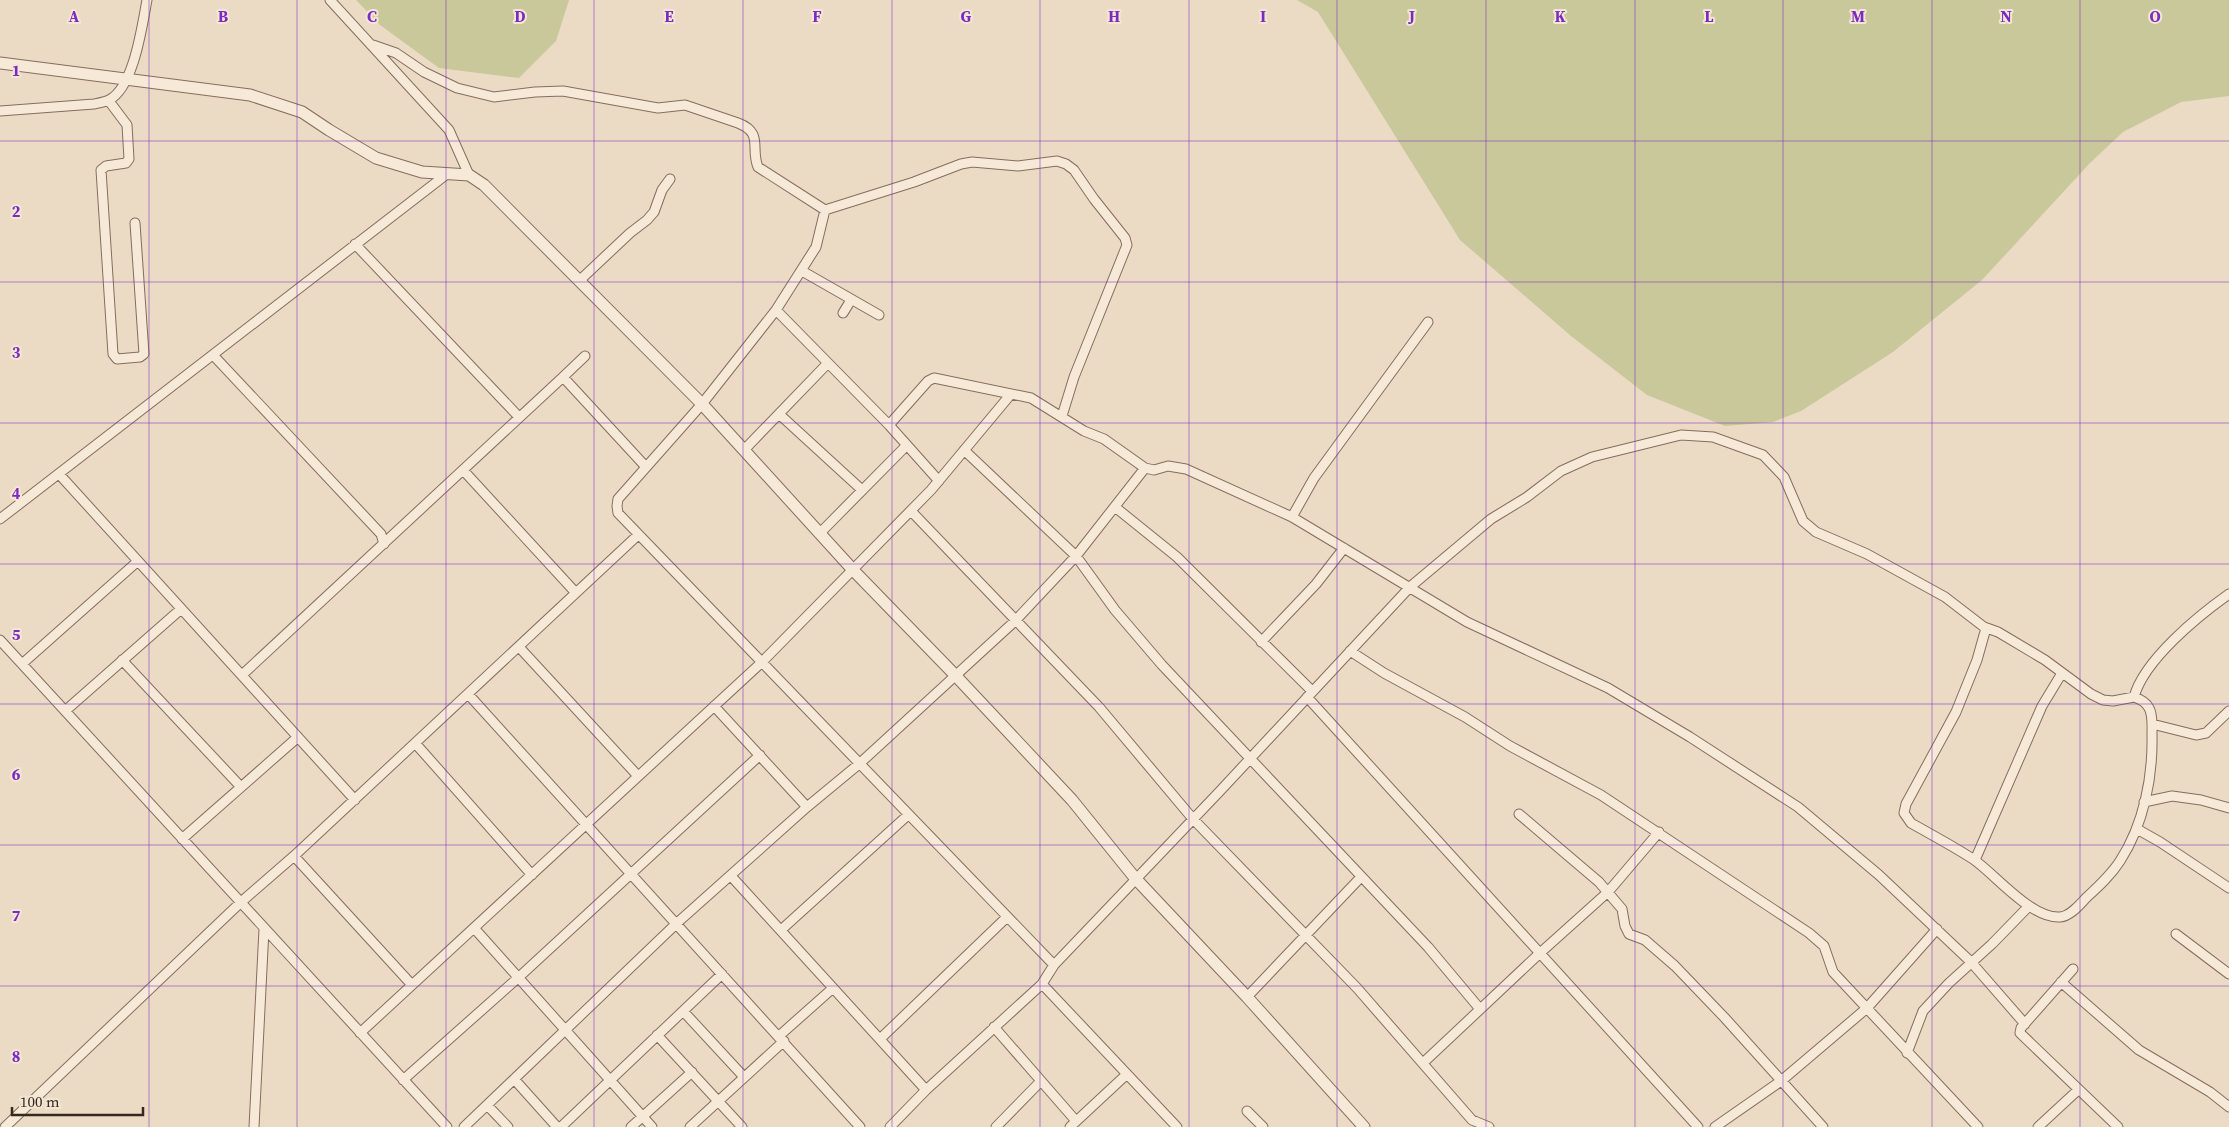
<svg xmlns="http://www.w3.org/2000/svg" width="2229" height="1127" viewBox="0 0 2229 1127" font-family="'Source Serif 4',serif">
<rect width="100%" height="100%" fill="#ebdbc5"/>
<path fill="#c8c89a" d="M356,0H569L556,41L519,78L439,68L380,25Z
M1297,0H2229V96L2181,102L2123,132L2090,163L1982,280L1893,352L1801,411L1773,422L1725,426L1647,395L1571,336L1460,240L1318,12Z"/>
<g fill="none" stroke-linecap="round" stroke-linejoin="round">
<g stroke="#856d5d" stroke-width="11">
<path id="minor" d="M330,0L449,130L469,175
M373,45L396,53L424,72L457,88L494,97L535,92L563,91L658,108L685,105L738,123C764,133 750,148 758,167L825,210L914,182L961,164L972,162L1018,166L1057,161L1066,164L1074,170L1094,199L1125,238L1127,245L1074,377L1062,416
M109,101L127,125L129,159L126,163L106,166L101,170L113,354L117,359L140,357L144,354L135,223
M0,111L94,104C99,103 105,102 109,100C134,87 142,26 147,0
M825,210L816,247L776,310L702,404L618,499L617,506L618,513L1054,965
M355,244L519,417
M802,271L879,315
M579,281L630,233L647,220L654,212L662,190L670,179
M776,310L889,425L939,481
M843,313L851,300
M213,355L381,534L384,544
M563,377L585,356
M779,414L862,490
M889,425L928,381L934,378L1031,398L1084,431L1104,439L1145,468L1154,470L1168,466L1186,469L1292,517L1467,622L1608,688L1690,737L1798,807L1879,875L1971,962L2025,1024
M744,450L828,363
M964,450L1076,556L1115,610L1162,665L1428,947L1480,1009
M463,470L576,593
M59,474L355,800
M1115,507L1177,557L1312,691
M911,511L1099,707L1193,819L1357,988L1472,1120L1489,1127
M1292,517L1314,478L1428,322
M0,519L447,174
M820,533L907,445
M0,640L447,1127
M1261,642L1316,584L1344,548
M519,647L638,776
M1350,651L1384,673L1465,717L1510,746L1601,795L1809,933L1824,946L1833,972L1978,1127
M122,660L241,787
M22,664L138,561
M242,675L563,377L646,467
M468,694L860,1127
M1307,697L1698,1127
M2134,697C2144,660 2198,616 2229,594
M714,706L807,807
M65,711L181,609
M2152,724L2196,735L2206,733L2229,711
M415,743L532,875
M2144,802L2172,796L2201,800L2229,808
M1519,814L1599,882L1622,909L1625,926L1629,934L1645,940L1675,966L1724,1017L1823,1127
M2137,829L2160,842L2229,888
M182,839L298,737
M294,856L412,985
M1975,860L2042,706L2062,673
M731,876L926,1090
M474,928L652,1127
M781,930L908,815
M2176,934L2229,974
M2073,969L2021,1028L2020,1033L2118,1127
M2061,982L2139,1050L2210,1092L2229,1107
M1042,984L1177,1127
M1247,997L1361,877
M683,1011L744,1077
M994,1027L1076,1121
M360,1033L761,663L931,490L1011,394
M657,1035L742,1127
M779,1036L833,988
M880,1039L1007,917
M1907,1053L1923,1011L1949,983L1992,944L2029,906
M1423,1063L1540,953L1608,892L1659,832
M514,1079L557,1127
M403,1080L519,977L760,755
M487,1105L508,1127
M1247,1111L1263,1127
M5,1127L240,903L294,856L638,535
M254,1127L264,929
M464,1127L677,923L807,807L859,764L1015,621L1076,556L1145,468
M561,1127L722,974
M631,1127L692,1072
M690,1127L784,1041
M890,1127L926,1090L1042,984L1054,965L1220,791L1410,587L1491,519L1527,497L1561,471L1592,457L1681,435L1713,437L1763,455L1784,477L1803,521L1816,532L1867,554L1945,597L1984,627L1998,632L2045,660L2091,694L2103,700L2113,701L2134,697C2140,699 2146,702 2149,708C2153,715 2152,726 2152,734C2153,777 2144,824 2120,861C2111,875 2099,886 2087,897C2080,904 2071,916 2060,917C2031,919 1995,874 1973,859C1953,846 1932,835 1911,823L1904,813L1906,804L1956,712L1977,660L1986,628
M996,1127L1041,1081
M1070,1127L1127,1074
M1715,1127L1781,1081L1867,1008L1937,929
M2038,1127L2078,1090"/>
</g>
<g stroke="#856d5d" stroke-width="13">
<path id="tertiary" d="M0,63L250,95L302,112L329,130L376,158L422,172L469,175L484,185L702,404L854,571L955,675L1072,800L1135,878L1247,997L1364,1127"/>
</g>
<use href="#minor" stroke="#f6e9d8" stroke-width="9"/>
<use href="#tertiary" stroke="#f6e9d8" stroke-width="11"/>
</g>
<path fill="none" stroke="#7b2cbf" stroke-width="1" stroke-opacity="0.55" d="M149,0V1127M297,0V1127M446,0V1127M594,0V1127M743,0V1127M892,0V1127M1040,0V1127M1189,0V1127M1337,0V1127M1486,0V1127M1635,0V1127M1783,0V1127M1932,0V1127M2080,0V1127M0,141H2229M0,282H2229M0,423H2229M0,564H2229M0,704H2229M0,845H2229M0,986H2229"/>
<g font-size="16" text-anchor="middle" font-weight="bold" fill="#7b2cbf" stroke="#f3e6d4" stroke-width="4" stroke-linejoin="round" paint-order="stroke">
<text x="74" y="22">A</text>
<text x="223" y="22">B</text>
<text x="372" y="22">C</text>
<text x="520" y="22">D</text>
<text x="669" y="22">E</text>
<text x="817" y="22">F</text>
<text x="966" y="22">G</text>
<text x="1114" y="22">H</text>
<text x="1263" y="22">I</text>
<text x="1412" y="22">J</text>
<text x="1560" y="22">K</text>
<text x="1709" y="22">L</text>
<text x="1858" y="22">M</text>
<text x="2006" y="22">N</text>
<text x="2155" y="22">O</text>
<text x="16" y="76">1</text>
<text x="16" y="217">2</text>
<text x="16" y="358">3</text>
<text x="16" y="499">4</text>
<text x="16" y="640">5</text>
<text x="16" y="780">6</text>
<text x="16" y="921">7</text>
<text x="16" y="1062">8</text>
</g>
<path d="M12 1107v8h131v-8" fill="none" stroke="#36281f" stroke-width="2.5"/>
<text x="20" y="1107" font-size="15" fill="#36281f" stroke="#f3e6d4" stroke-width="4" paint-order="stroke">100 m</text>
</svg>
